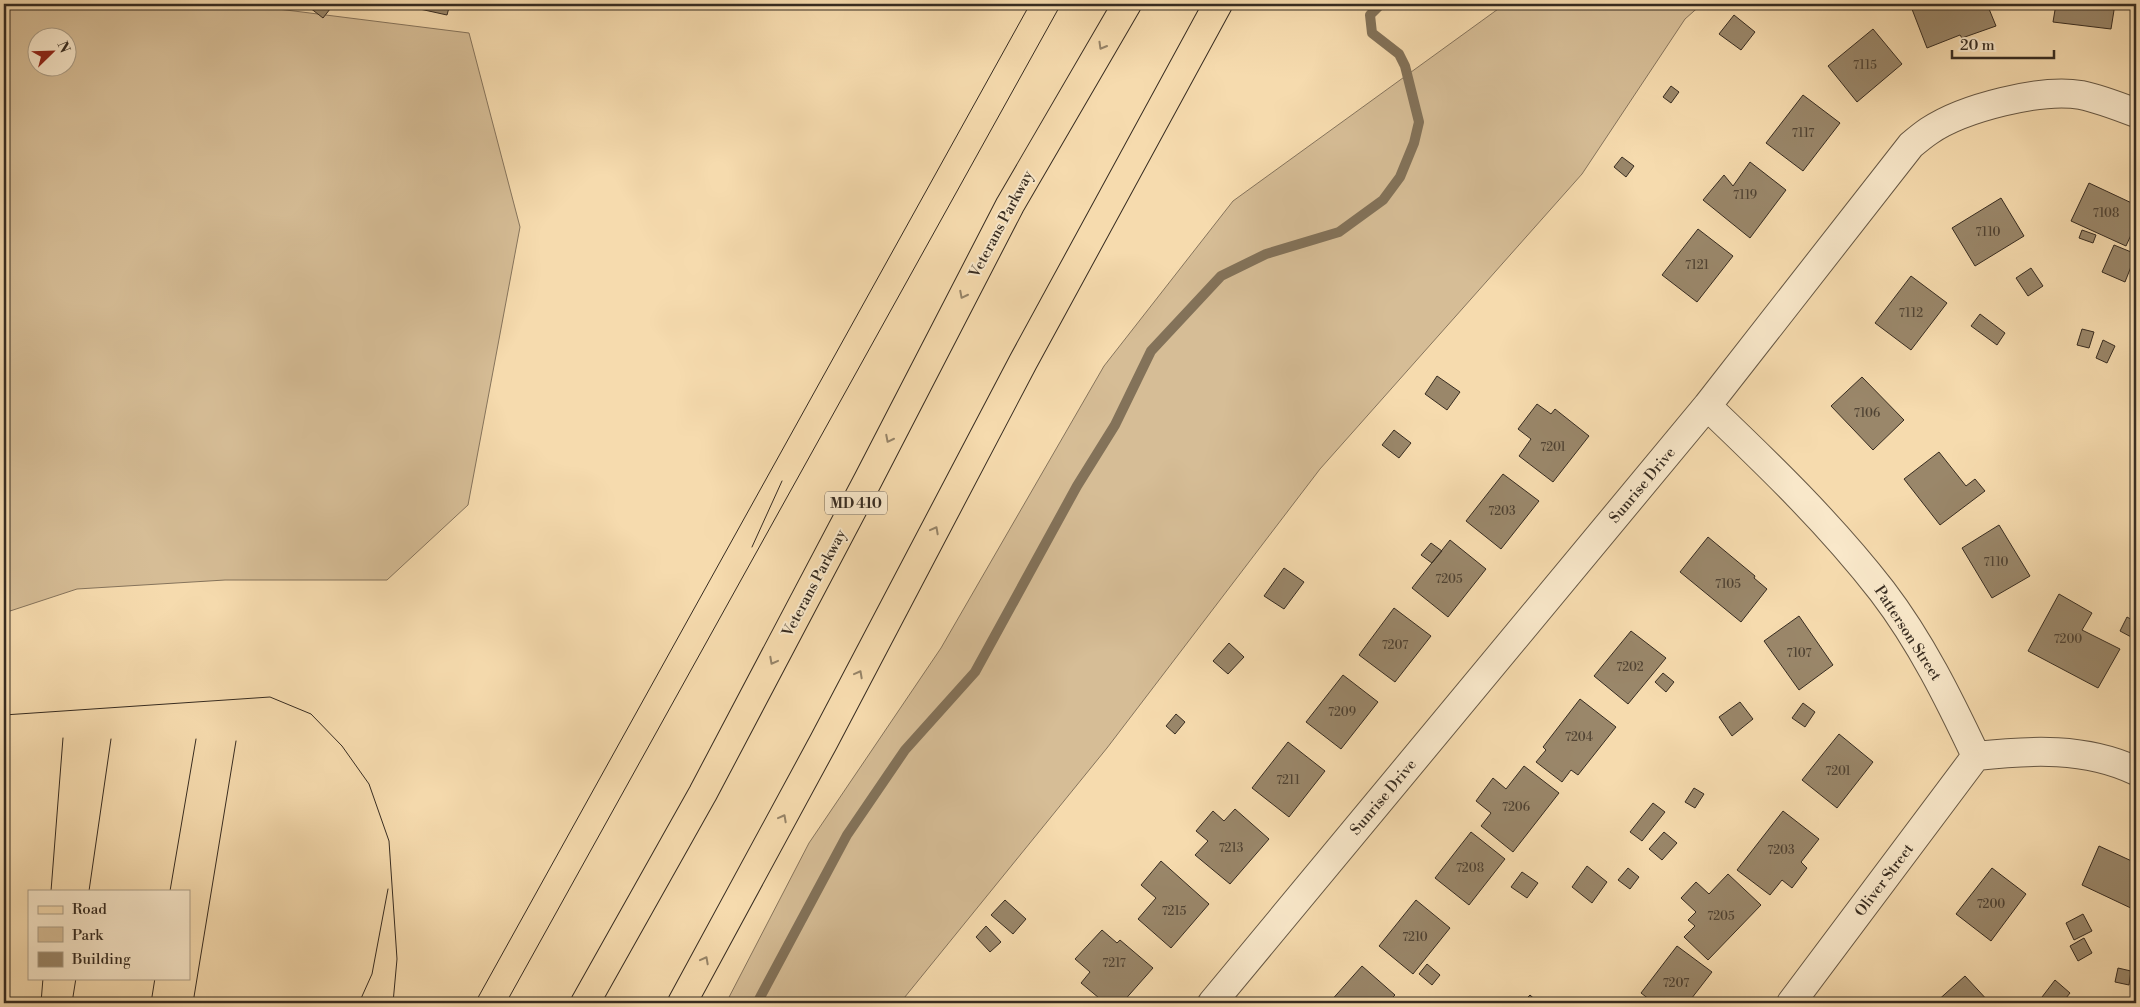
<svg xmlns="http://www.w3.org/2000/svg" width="2140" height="1007" viewBox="0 0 2140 1007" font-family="'Libre Bodoni',serif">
<rect width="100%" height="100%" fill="#f6dbae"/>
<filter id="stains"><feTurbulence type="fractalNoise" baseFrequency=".004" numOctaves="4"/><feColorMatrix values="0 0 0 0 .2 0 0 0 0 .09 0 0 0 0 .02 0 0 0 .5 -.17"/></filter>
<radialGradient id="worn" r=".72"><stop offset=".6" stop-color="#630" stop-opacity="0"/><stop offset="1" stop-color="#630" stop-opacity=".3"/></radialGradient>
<path fill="#d6bd96" stroke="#86745c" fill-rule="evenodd" d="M4,4H275L278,9L469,33L520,227L468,505L387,580H225L77,589L4,613ZM38,38H68V68H38Z
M1505,4H1702L1685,19L1582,174L1320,469L1107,748L900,1003H726L809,843L941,648L1104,366L1233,201Z"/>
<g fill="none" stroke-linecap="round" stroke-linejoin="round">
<path stroke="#837259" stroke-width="10" d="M757,1003L847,835L905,750L975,672L1077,486L1115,425L1151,351L1221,276L1266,254L1339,232L1383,200L1400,177L1414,143L1419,122L1405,66L1399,54L1372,33L1370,15L1381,4"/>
</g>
<path fill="#9a876a" stroke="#372c21" d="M305,4H334L323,18Z
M397,4H450L447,15Z
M1910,4H1987L1996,26L1962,38L1960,35L1927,48Z
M2056,4H2115L2111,29L2053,22Z
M1734,15L1755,32L1741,50L1719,34Z
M1873,29L1902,64L1857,102L1828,66Z
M1671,86L1679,92L1671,103L1663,97Z
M1803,95L1840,123L1803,171L1766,143Z
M1622,157L1634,166L1626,177L1614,167Z
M1750,162L1786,190L1750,238L1703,200L1724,175L1733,186Z
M2089,183L2136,205V224L2126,246L2071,221Z
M2001,198L2024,236L1975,266L1952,228Z
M1698,229L1733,256L1697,302L1662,275Z
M2082,230L2096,235L2093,243L2079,238Z
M2114,245L2136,254L2125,282L2102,272Z
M2031,268L2043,286L2028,296L2016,278Z
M1911,276L1947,303L1911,350L1875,323Z
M1980,314L2005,333L1997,345L1971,326Z
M2082,329L2094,332L2089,348L2077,345Z
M2103,340L2115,346L2107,363L2096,358Z
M1437,376L1460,392L1447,410L1425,394Z
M1862,377L1904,420L1873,450L1831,406Z
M1537,404L1551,414L1555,409L1589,436L1553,482L1519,456L1531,439L1518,429Z
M1394,430L1411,443L1399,458L1382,445Z
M1939,452L1966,486L1975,479L1985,491L1940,525L1904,479Z
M1503,474L1539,501L1501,549L1466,521Z
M1999,525L2030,576L1992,598L1962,548Z
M1708,537L1755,576L1754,578L1767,589L1741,622L1680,572Z
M1450,540L1486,569L1448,617L1412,588Z
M1431,543L1442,551L1432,563L1421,555Z
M1284,568L1304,582L1284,609L1264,596Z
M2059,594L2092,613L2082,630L2120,649L2098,688L2028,651Z
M1394,608L1431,636L1395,682L1359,655Z
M1799,616L1833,665L1799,690L1764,641Z
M2127,617L2136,622V632L2133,638L2120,631Z
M1631,631L1666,658L1628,704L1594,676Z
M1229,643L1244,657L1228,674L1213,661Z
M1663,673L1674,682L1666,692L1655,682Z
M1343,675L1378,702L1341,749L1306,722Z
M1580,699L1616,727L1578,775L1571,770L1562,782L1536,762L1546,750L1543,747Z
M1740,702L1753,719L1732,736L1719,717Z
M1803,703L1815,712L1805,727L1792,718Z
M1176,714L1185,722L1175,734L1166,726Z
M1839,734L1873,762L1837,808L1802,780Z
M1288,742L1325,771L1289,817L1252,788Z
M1524,766L1559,793L1513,852L1481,826L1491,813L1476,801L1493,778L1506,789Z
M1694,788L1704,794L1695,808L1685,802Z
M1653,803L1665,812L1642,841L1630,832Z
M1235,809L1269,839L1230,884L1195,855L1208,841L1196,831L1213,811L1224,821Z
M1783,811L1819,839L1801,862L1807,868L1792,888L1782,880L1770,895L1737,870Z
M1471,832L1505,859L1469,905L1435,878Z
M1664,832L1677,843L1662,860L1649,849Z
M2099,846L2136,863L2135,910L2082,885Z
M1161,861L1209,904L1171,948L1138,919L1156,898L1141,885Z
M1587,866L1607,882L1592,903L1572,887Z
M1628,868L1639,877L1630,889L1618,880Z
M1992,868L2026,894L1991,941L1956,914Z
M1522,872L1538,883L1527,898L1511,887Z
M1728,874L1761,905L1708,960L1684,937L1695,926L1688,920L1696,912L1681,898L1696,882L1709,894Z
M1005,900L1026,919L1013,934L991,915Z
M1416,900L1450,928L1413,974L1379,946Z
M2083,914L2092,931L2074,940L2066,923Z
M986,926L1001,942L990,952L976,937Z
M1102,930L1117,943L1120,940L1153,968L1122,1003H1105L1081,983L1090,972L1075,959Z
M2084,938L2092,953L2078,961L2070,946Z
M1677,946L1712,972L1688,1003H1654L1641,993Z
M1427,964L1440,975L1432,985L1419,974Z
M1362,966L1395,995L1387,1003H1329Z
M2118,968L2131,971L2129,985L2115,982Z
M1965,976L1990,1003H1935Z
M2055,980L2070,993L2062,1003H2049L2042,997Z
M1530,995L1539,1003H1522Z"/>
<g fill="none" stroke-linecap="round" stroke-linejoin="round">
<g stroke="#675844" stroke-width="30">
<path id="minor" d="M1707,406C1769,465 1830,524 1882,591C1921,642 1949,699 1976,756
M1976,756C2030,750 2086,747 2136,771
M1212,1003L1707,406L1911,145C1917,140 1923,135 1929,131C1963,108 2041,88 2081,95C2100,99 2118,106 2136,113
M1791,1003L1976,756"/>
</g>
<g stroke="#372c21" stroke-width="30">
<path id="major" d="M585,1003L703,793L868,480L1010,205L1127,4
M682,1003L824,741L1023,362L1218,4"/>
</g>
<use href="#minor" stroke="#f9e8ca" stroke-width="28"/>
<use href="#major" stroke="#f6dbae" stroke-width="28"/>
<path stroke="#372c21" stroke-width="1" d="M752,547L782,481
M4,715L270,697L311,714L342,746L369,784L389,841L397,959L393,1003
M51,891L63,738
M89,891L111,739
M170,891L196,739
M41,1003L43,978
M72,1003L76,978
M151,1003L155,978
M193,1003L236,741
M359,1003L372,974L388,889
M475,1003L1030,4
M506,1003L1061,4"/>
</g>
<defs><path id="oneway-chevron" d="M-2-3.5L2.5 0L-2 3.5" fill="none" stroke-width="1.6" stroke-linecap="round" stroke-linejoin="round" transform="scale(1.25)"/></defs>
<g stroke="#968468">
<use href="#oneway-chevron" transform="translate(1102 46) rotate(120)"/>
<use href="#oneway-chevron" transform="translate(963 295) rotate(117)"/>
<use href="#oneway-chevron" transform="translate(889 439) rotate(117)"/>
<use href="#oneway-chevron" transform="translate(935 530) rotate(-62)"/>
<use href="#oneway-chevron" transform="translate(773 661) rotate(118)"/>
<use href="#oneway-chevron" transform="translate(859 674) rotate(-62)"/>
<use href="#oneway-chevron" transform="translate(783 818) rotate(-62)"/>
<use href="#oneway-chevron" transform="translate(705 960) rotate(-62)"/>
</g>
<g text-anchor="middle" stroke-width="4" stroke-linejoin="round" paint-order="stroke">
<g font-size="12" fill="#504333">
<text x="1865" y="69">7115</text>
<text x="1803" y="137">7117</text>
<text x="1745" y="199">7119</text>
<text x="2106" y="217">7108</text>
<text x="1988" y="236">7110</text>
<text x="1697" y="269">7121</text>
<text x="1911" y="317">7112</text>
<text x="1867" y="417">7106</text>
<text x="1553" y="451">7201</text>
<text x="1502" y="515">7203</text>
<text x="1996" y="566">7110</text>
<text x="1449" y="583">7205</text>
<text x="1728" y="588">7105</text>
<text x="2068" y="643">7200</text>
<text x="1395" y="649">7207</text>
<text x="1799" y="657">7107</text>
<text x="1630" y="671">7202</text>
<text x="1342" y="716">7209</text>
<text x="1579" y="741">7204</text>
<text x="1838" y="775">7201</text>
<text x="1288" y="784">7211</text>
<text x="1516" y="811">7206</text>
<text x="1231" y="852">7213</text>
<text x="1781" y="854">7203</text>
<text x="1470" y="872">7208</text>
<text x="1991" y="908">7200</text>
<text x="1174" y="915">7215</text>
<text x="1721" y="920">7205</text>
<text x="1415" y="941">7210</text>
<text x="1114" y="967">7217</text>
<text x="1676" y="987">7207</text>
</g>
<rect fill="#f9e8ca" stroke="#716454" stroke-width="1" x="825" y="491.5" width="62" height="23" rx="4"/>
<g font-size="14" font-weight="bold" fill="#372c21">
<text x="856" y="508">MD 410</text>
</g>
<g font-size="15" fill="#372c21" stroke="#f9e8ca">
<text transform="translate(1001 224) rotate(-62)" y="5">Veterans Parkway</text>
<text transform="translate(1642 485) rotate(-50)" y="5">Sunrise Drive</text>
<text transform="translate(814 583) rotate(-62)" y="5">Veterans Parkway</text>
<text transform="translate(1908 633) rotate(57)" y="5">Patterson Street</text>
<text transform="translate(1383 797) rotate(-50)" y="5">Sunrise Drive</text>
<text transform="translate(1884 880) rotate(-53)" y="5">Oliver Street</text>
</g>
</g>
<rect width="2140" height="1007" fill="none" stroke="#f6dbae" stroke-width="20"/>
<rect x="5" y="5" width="2130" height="997" fill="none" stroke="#372c21" stroke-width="2.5"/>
<rect x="10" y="10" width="2120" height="987" fill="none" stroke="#372c21"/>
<rect x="28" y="890" width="162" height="90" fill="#f9e8ca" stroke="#ab9d86"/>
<rect x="38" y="906" width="25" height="8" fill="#f6dbae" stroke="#ab9d86"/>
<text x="72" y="914" font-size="15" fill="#372c21">Road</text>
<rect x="38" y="927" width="25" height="15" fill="#d6bd96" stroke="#ab9d86"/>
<text x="72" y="940" font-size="15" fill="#372c21">Park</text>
<rect x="38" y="952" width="25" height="15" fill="#9a876a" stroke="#ab9d86"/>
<text x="72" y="964" font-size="15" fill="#372c21">Building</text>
<g transform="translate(52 52) rotate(67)"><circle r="24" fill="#f9e8ca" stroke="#ab9d86"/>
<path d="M0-4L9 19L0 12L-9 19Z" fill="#8f2418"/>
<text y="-8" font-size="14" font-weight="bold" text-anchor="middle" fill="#372c21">N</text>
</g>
<path d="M1952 50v8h102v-8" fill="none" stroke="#372c21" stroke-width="2.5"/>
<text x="1960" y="50" font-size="15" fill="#372c21" stroke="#f9e8ca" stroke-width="4" paint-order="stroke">20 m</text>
<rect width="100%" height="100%" filter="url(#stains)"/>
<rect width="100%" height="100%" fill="url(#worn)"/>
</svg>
